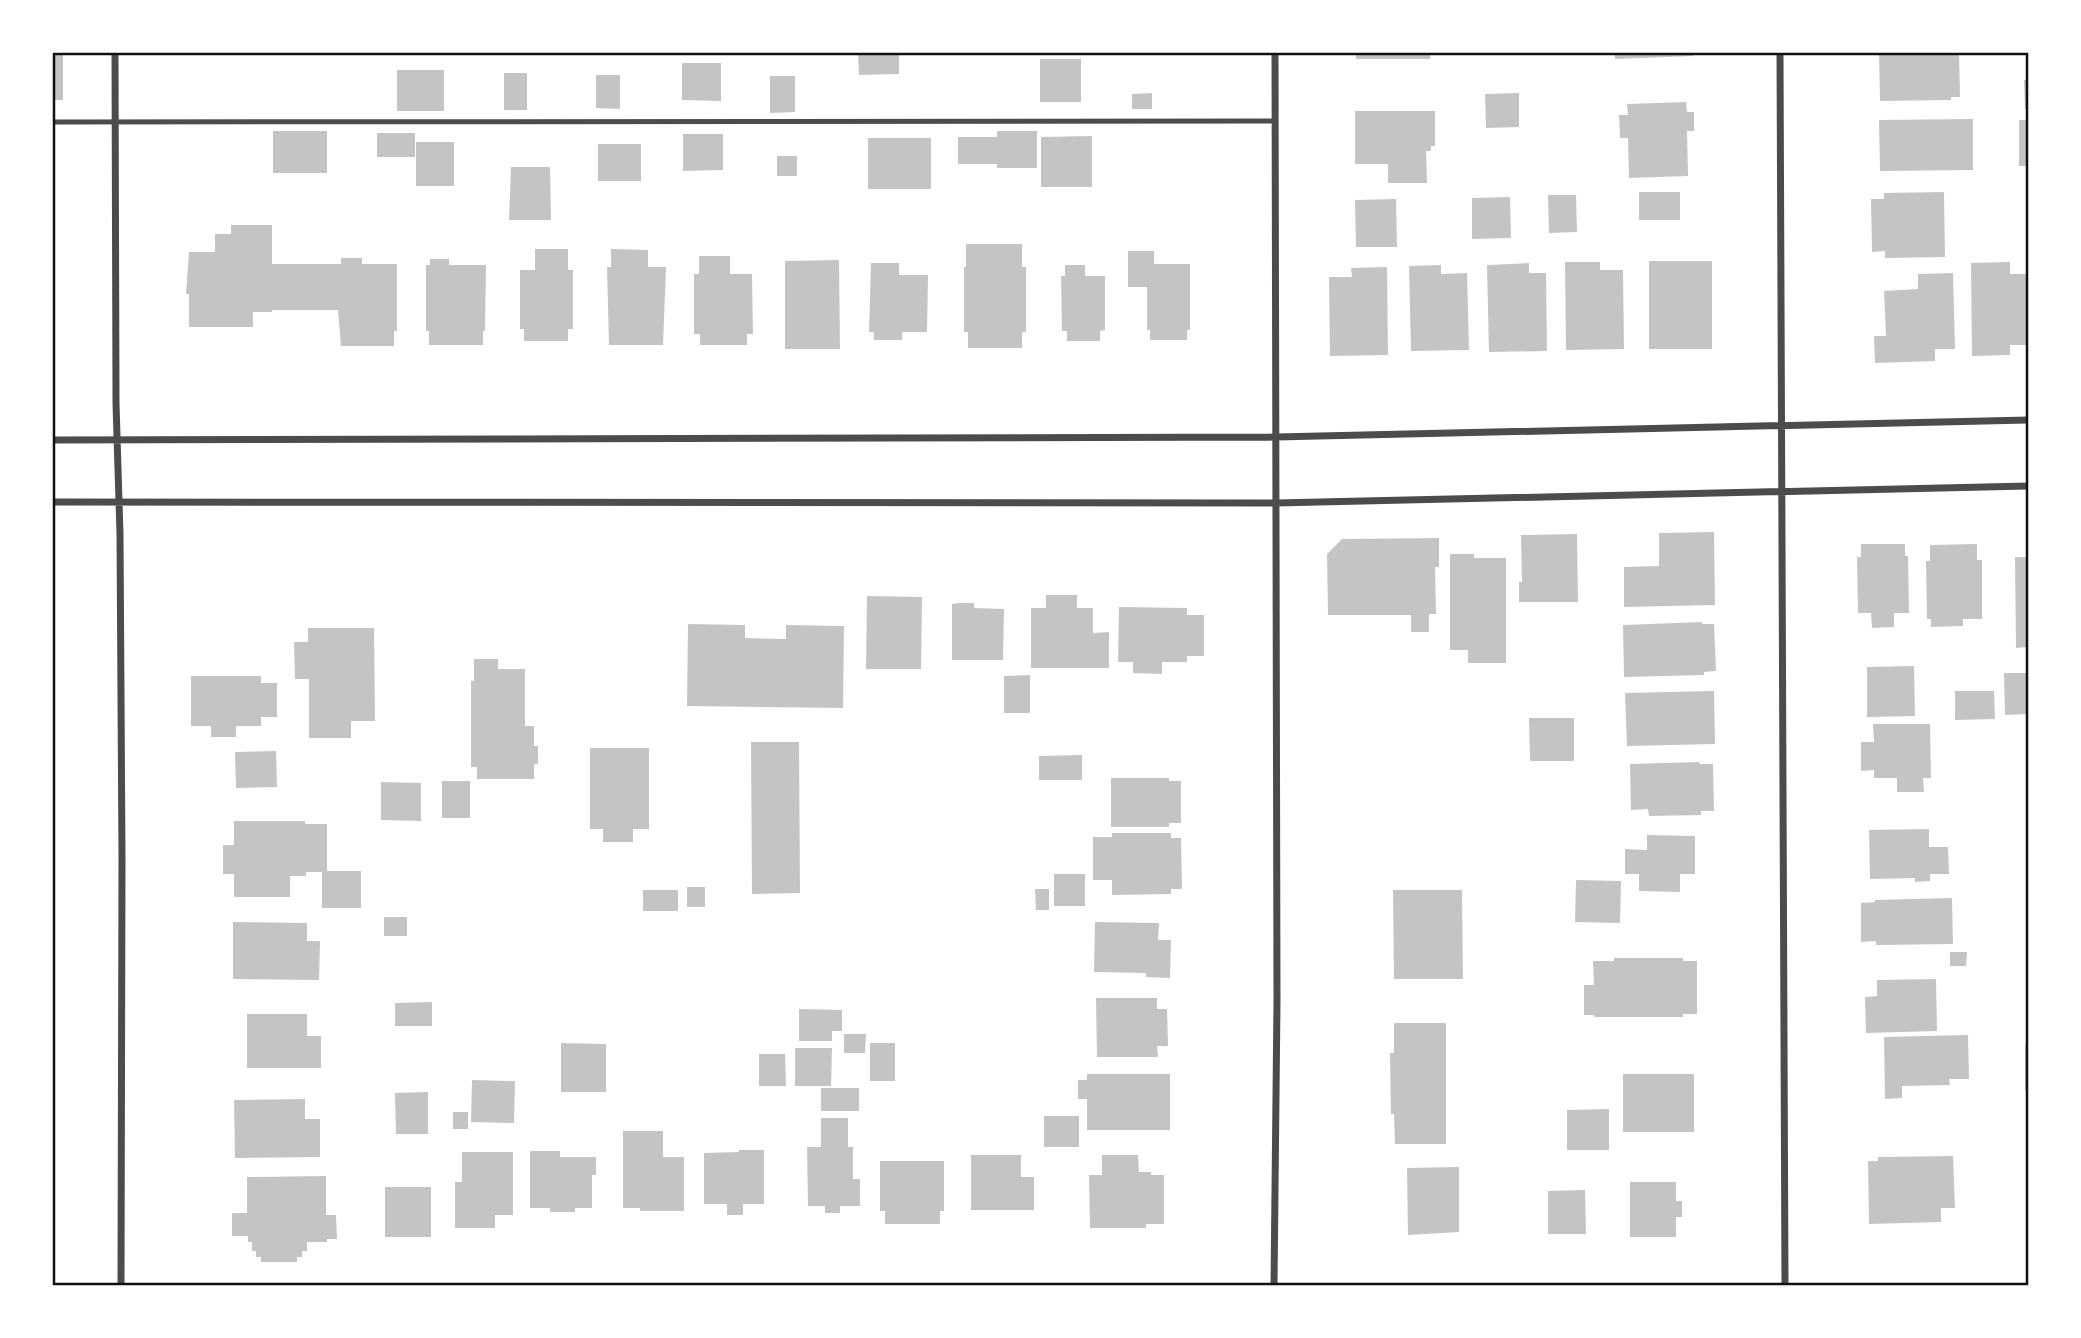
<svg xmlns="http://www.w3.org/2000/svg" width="2081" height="1338" viewBox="0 0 2081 1338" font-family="Quicksand,sans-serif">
<rect width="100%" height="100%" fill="#fff"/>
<path fill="#c4c4c4" d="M52,52H63V100H52Z
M858,52H899V74L859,75Z
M1356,52H1430V59H1356Z
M1615,52H1693V56L1615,59Z
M1879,52H1959L1960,97H1951V100L1880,101Z
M1040,59H1081V102H1040Z
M682,63H721V101L682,100Z
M397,70H444V111H397Z
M504,73H527V110H504Z
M596,75H620V109L596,108Z
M770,76H795V112L770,113Z
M2024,80H2028V109H2025Z
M1152,93V109H1132V94Z
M1519,93V127L1486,128L1485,94Z
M1686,102L1687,112H1694V131H1687L1688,176L1629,178L1628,138H1620L1619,115H1628L1627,104Z
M1355,111H1435V146H1431V151H1426L1427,183H1388V164H1355Z
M1973,119V170L1880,171L1879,120Z
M2019,120H2028V166H2019Z
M273,131H327V173H273Z
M997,131H1037V168H997V164H958V137H997Z
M377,133H415V157H377Z
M683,134H723V170L683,171Z
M1092,136V187H1041V137Z
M868,138H931V189H868Z
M416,142H454V186H416Z
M598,144H641V181H598Z
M777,156H797V176H777Z
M511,167H550L551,220H509Z
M1639,192H1680V220H1639Z
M1944,192L1945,257L1885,258V251L1872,252L1871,199H1884V193Z
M1548,195H1576L1577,232L1549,233Z
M1510,197L1511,238L1472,239V198Z
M1396,199L1397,247H1356L1355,200Z
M231,225H272V264H341V258H362V264H397V331H394V346H341L338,310H272V312H253V327H189V294H186L189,252H215V234H231Z
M966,244H1022V267H1026V332H1022V348H968V332H964V267H966Z
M535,249H568V270H573V329H568V341H524V329H520V270H535Z
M611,249L648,250V267H666L663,345H609L607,267H611Z
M1128,251H1154V264H1190V330H1187V340H1150V330H1147V287H1128Z
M699,256H730V274H752L753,334H747V345H700V334H694V274H699Z
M430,259H449V265H486L485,331H483V345H429V331H426V265H430Z
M839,260L840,349H785V261Z
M1649,261H1712V349H1649Z
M1565,262H1600V270H1623L1624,349L1566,350Z
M2010,262V274H2028V345H2010V355L1972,356L1971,263Z
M871,263H899V275H928L927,332H902V340H874V332H869Z
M1529,263V273H1546L1547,351L1489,352L1487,265Z
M1065,265H1085V276H1105V330L1100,331V341H1067V331H1062L1061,276H1065Z
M1441,265V274L1467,273L1469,350L1411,351L1409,266Z
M1387,267L1388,355L1330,356L1329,277H1352L1351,268Z
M1953,273L1955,349H1935V361L1875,363L1874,336H1886L1884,291L1918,289V274Z
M1714,532L1715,605L1624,607V567L1659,566V533Z
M1577,534L1578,602H1519V582H1522L1521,535Z
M1439,538V567H1435L1436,614H1429V632H1411V615H1328L1327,554L1342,539Z
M1861,544H1905V556H1908L1909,613H1894V627L1872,628L1871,613H1858L1857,557H1861Z
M1977,544V560H1982V619H1963V626L1931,627V619H1927L1926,561H1930V545Z
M1450,554H1474V558H1506V663H1468V650H1450Z
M2015,557H2028V647L2016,648Z
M1046,595H1077V608H1093V633L1109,632V668H1031V608H1046Z
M867,596L922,597L921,669H866Z
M960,603H974V608L1004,609L1003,660H952V604Z
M1119,607L1187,608V615H1204V656H1187V662H1162V674L1133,673V662H1118Z
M1702,622V624H1714L1716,671L1704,672V675L1624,677L1623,625Z
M688,624L745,625V638L786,639V625L844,626L843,708L687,706Z
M308,628H374L375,721H351V738H309V679H295L294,642H308Z
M474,659H498V669H525V726H534V746H538V764H534V779H477V767H471V681H474Z
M1914,666L1915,716L1867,717V667Z
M2004,673H2028V714L2005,715Z
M1030,675V713H1004V676Z
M191,676H261V683H277V717H261V726H236V737H211V726H191Z
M1714,691L1715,744L1627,746L1625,693Z
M1955,691H1994L1995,719L1955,720Z
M1529,718H1574V761H1530Z
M1873,724H1930L1931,778H1923L1924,792H1897V778H1874V770L1861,771V742H1874Z
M751,742H799L800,893L752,894Z
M590,748H649V829H633V842H603V829H590Z
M276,751L277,787L236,788L235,752Z
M1082,755V780H1039V756Z
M1699,762L1700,764H1713L1714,811H1701V815L1649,816L1648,809L1631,810L1630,764Z
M1111,778H1169V781H1181V823H1169V827H1111Z
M442,781H470V818H442Z
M381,782L421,783V821L381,820Z
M234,821H305V824H327V871H361V908H322V872H306V876H290V897H234V874H223V845H234Z
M1929,829V847H1948L1949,874H1930V881L1915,882V878L1870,879L1869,830Z
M1112,833H1171V838H1181L1182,889H1171V894L1112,895V880H1093V837H1112Z
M1647,835L1695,836V874H1680V892L1639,891V874H1625V849L1647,850Z
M1054,874H1085V906H1054Z
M1576,880L1621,881L1620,923L1575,922Z
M687,887H705V907H687Z
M1035,889H1049V910H1036Z
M643,890H678V911H643Z
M1393,890H1462L1463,979H1394Z
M1952,898L1953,944L1876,945V941L1861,942V903L1875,902V900Z
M384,917H407V936H384Z
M233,922L307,923V941H320L319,980L233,979Z
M1095,922L1159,923L1158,940H1171L1170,978L1146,977V973L1094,972Z
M1950,952H1967L1966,966H1950Z
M1614,958H1683V961H1697V1014H1683V1017H1594V1015H1584V985H1594L1593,961H1614Z
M1936,979L1937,1031L1866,1033L1865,997L1877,996V980Z
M1096,998H1157V1009H1167L1168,1046H1157L1158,1057H1097Z
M432,1002V1026H395V1003Z
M799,1009L842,1010V1031H832V1041H799Z
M247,1014H307V1036H321V1068H247Z
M1394,1023H1446V1144H1395L1394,1114H1391L1390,1053H1394Z
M844,1034H866L865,1053H844Z
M1968,1035L1969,1079H1949L1950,1085L1902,1086V1098L1885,1099L1884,1037Z
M561,1043L606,1044V1092H561Z
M870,1043H895V1081H870Z
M2025,1044H2028V1090H2025Z
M795,1048H832L831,1086H795Z
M759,1054H785L786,1086H759Z
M1087,1074H1170V1130H1087V1099H1078V1080H1087Z
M1623,1074H1694V1132H1623Z
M472,1080L515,1081L514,1123L471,1122Z
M821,1088H859V1111H821Z
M428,1092V1134H396L395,1093Z
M305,1099V1119H320V1157L235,1158L234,1100Z
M1609,1109V1150H1567V1110Z
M453,1112H468V1129H453Z
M1044,1116H1079V1147H1044Z
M821,1118H848V1147H853V1179H860V1206H840V1213H825V1206H808L807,1147H821Z
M623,1131H663V1157H684V1211H640V1208H623Z
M739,1150H764V1204H743V1215H727V1204H704V1153L739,1152Z
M530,1151H560V1157H596V1175H592V1208H575V1212H550V1208H530Z
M462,1152H513V1215H495V1228H455V1182H462Z
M971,1155H1021V1177H1034V1210H971Z
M1102,1155H1138L1139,1172H1151V1175H1164V1224H1146V1228H1090L1089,1175H1102Z
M1953,1156L1955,1208H1941V1222L1869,1224L1868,1161H1878V1157Z
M880,1161H944V1211H940V1224H885V1211H880Z
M1459,1167V1232L1408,1235L1407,1168Z
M326,1176V1215H336L337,1239H327V1242H307V1251H302V1257H297V1262H261V1257H256V1251H252V1242H248V1236H232V1213H247V1177Z
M1630,1182H1676V1201H1682V1217H1676V1237H1630Z
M385,1187H431V1237H385Z
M1585,1190L1586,1234H1548V1191Z"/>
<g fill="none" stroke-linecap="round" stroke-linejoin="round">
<path stroke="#4c4c4c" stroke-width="5" d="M52,122L1275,121"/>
<path stroke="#4c4c4c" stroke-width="7" d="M115,52L116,403L120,534L122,858L121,1286
M1780,52L1785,1286
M52,440L1276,437L2028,420
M52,502L1276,503L2028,486
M1274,1286L1277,1001L1275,52"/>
</g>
<rect width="2081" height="1338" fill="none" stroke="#ffffff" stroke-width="108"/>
<rect x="54" y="54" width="1973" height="1230" fill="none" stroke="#111" stroke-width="2.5"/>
</svg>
